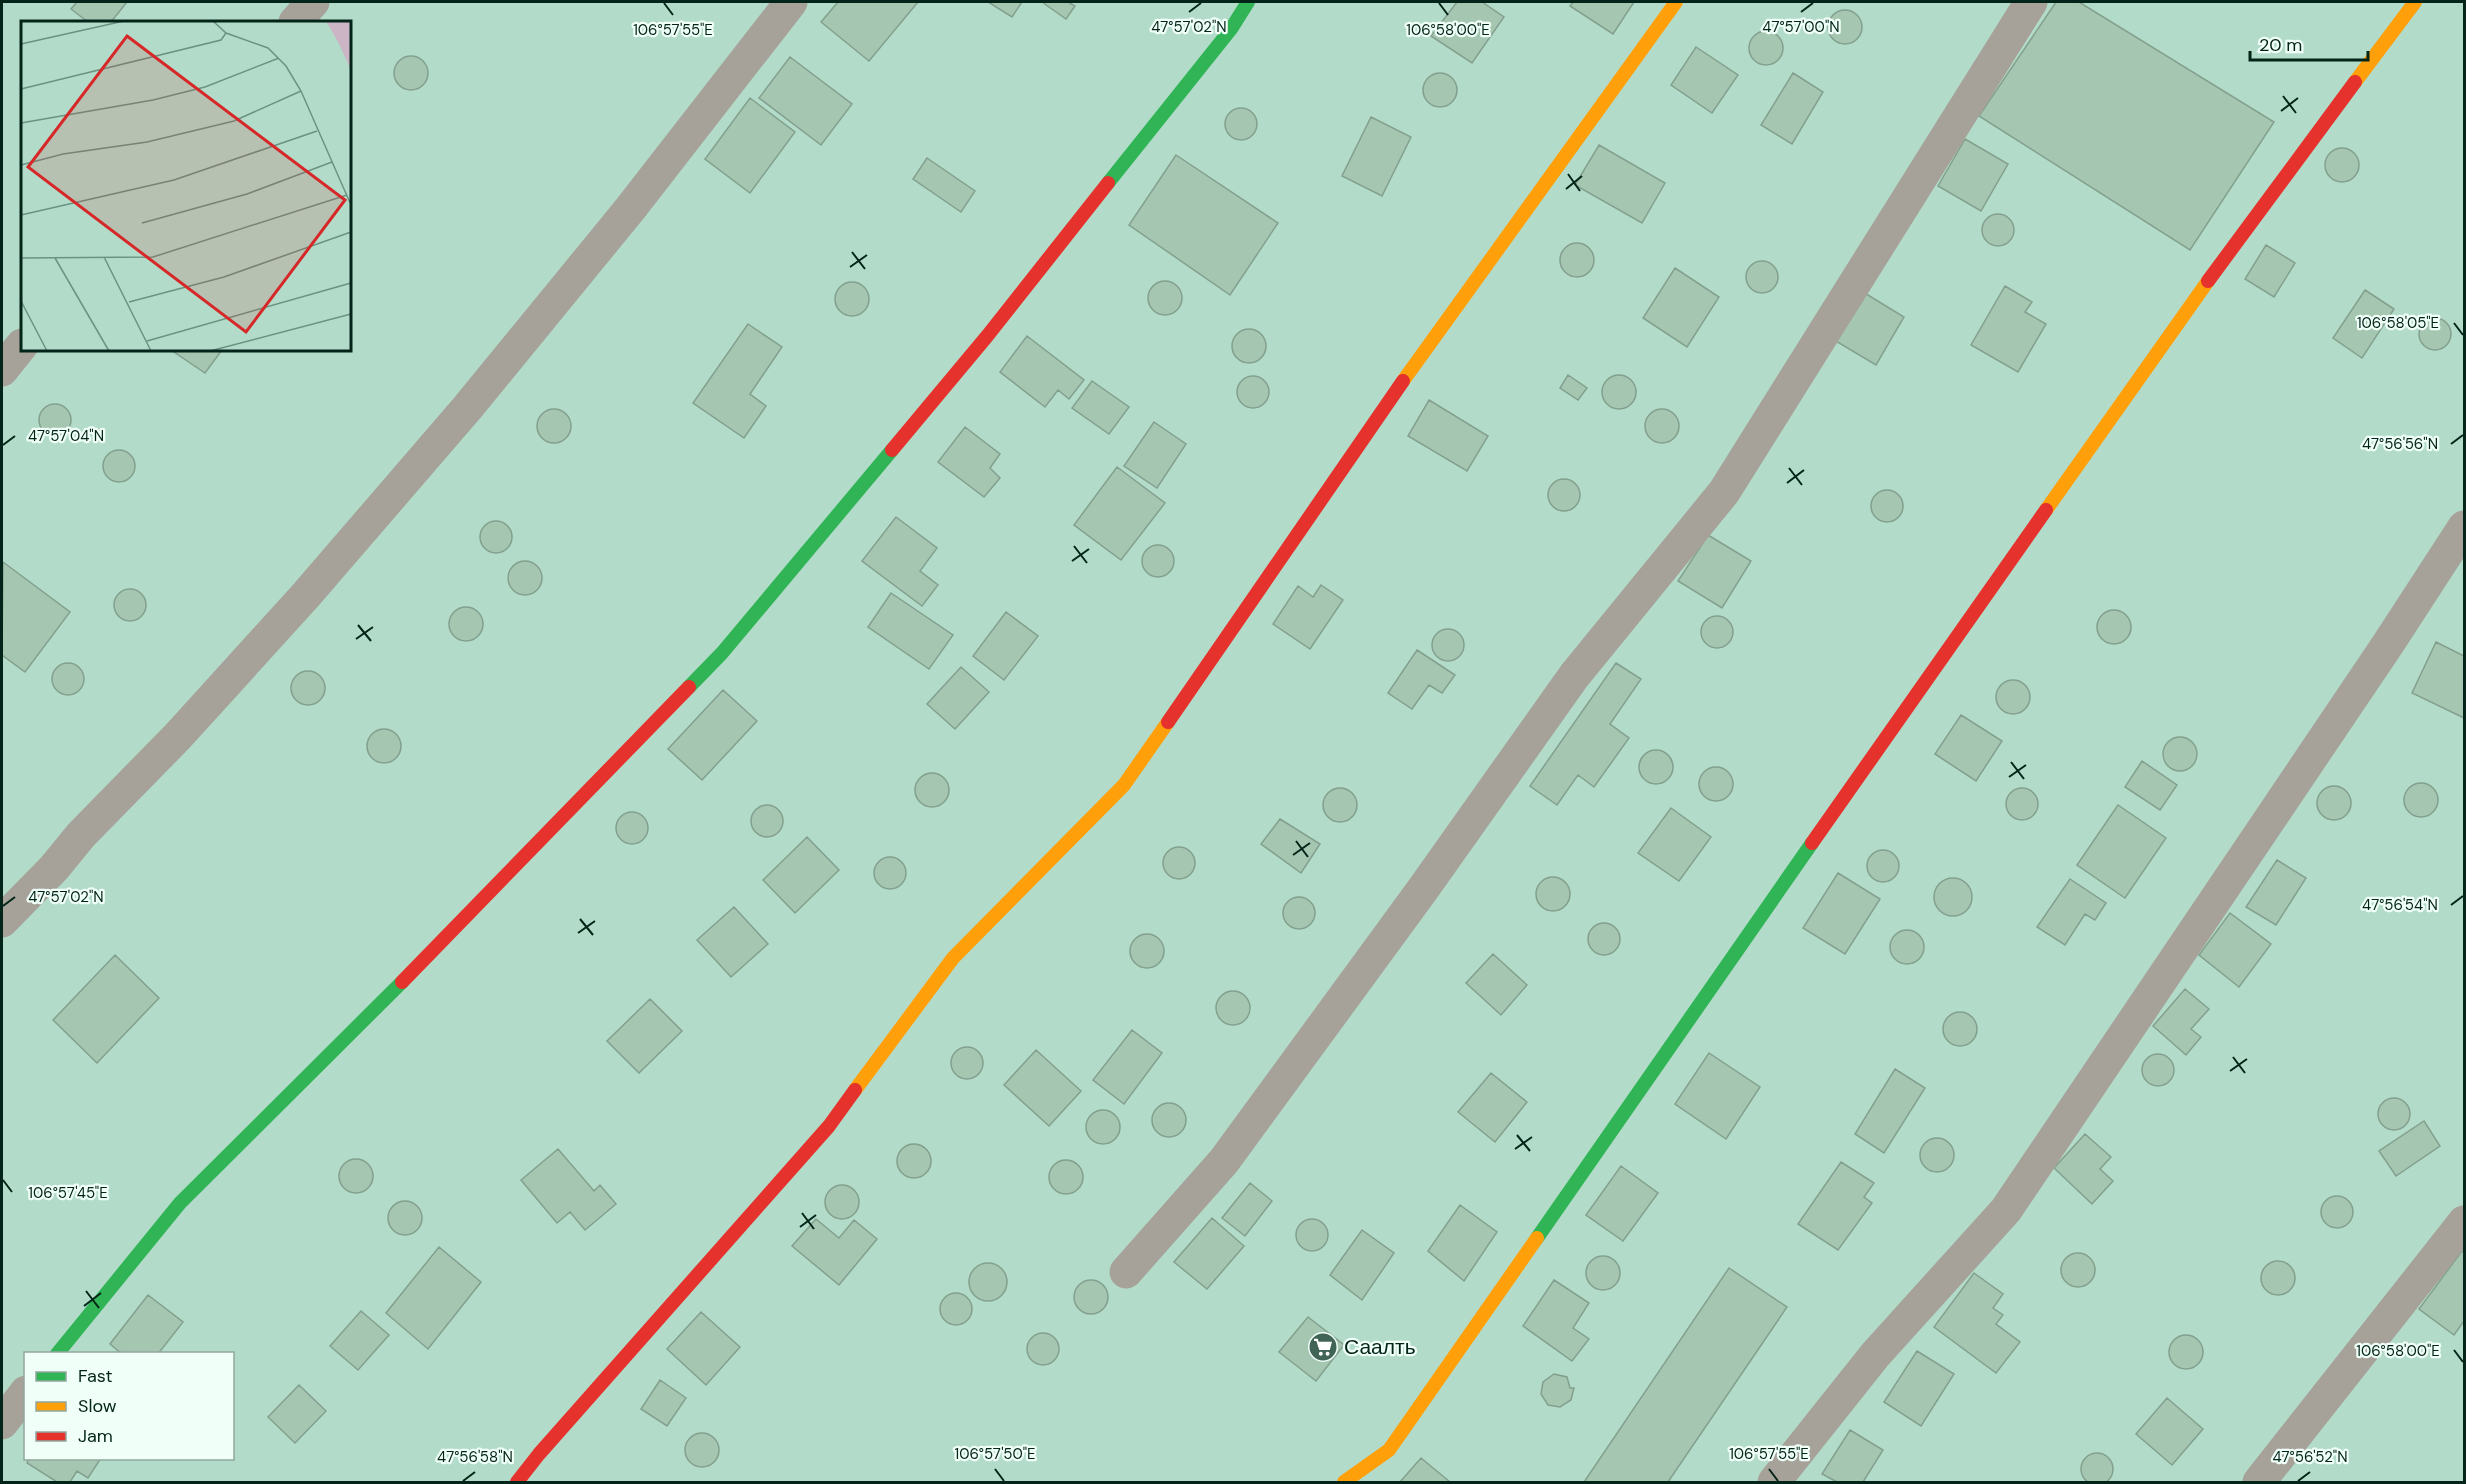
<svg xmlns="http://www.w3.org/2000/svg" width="2466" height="1484" viewBox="0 0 2466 1484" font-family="'DM Sans',sans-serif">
<rect width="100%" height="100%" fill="#b2dcc9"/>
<path fill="#a5c6b0" stroke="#83a08e" stroke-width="1.5" d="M77,2H127L111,22H88L71,9Z
M838,2H918L869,61L821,22Z
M988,2H1022L1012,17Z
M1042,2H1068L1075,6L1066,19Z
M1457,2H1482L1504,17L1472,63L1431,36Z
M1573,2H1634L1613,34L1570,6Z
M2056,2H2079L2274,122L2190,250L1979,116Z
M1828 27a17 17 0 1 1 34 0a17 17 0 1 1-34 0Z
M1749 48a17 17 0 1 1 34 0a17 17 0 1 1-34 0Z
M1696,47L1738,75L1712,113L1671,85Z
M394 73a17 17 0 1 1 34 0a17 17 0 1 1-34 0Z
M790,57L852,104L821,145L759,98Z
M1793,73L1823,92L1792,144L1761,125Z
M1423 90a17 17 0 1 1 34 0a17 17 0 1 1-34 0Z
M750,98L795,132L750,193L705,159Z
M1225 124a16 16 0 1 1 32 0a16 16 0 1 1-32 0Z
M1371,117L1411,137L1382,196L1342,176Z
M1965,139L2008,164L1981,211L1938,186Z
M1599,145L1665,183L1642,223L1575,185Z
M2325 165a17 17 0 1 1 34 0a17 17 0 1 1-34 0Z
M1176,155L1278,223L1230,295L1129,225Z
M927,158L975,191L961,212L913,179Z
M1982 230a16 16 0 1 1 32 0a16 16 0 1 1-32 0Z
M1560 260a17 17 0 1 1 34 0a17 17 0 1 1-34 0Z
M2266,245L2295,263L2274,297L2245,279Z
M1746 277a16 16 0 1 1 32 0a16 16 0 1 1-32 0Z
M1675,268L1719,297L1687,347L1643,318Z
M1148 298a17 17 0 1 1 34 0a17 17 0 1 1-34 0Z
M835 299a17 17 0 1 1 34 0a17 17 0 1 1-34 0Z
M2005,286L2032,302L2025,312L2046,324L2018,372L1971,345Z
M2365,290L2394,309L2362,358L2333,338Z
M1863,292L1904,317L1876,365L1834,340Z
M2419 334a16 16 0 1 1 32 0a16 16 0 1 1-32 0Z
M748,324L782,347L750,394L766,406L744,438L693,403Z
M1232 346a17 17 0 1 1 34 0a17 17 0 1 1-34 0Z
M1027,336L1084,380L1069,399L1058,390L1045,407L1000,372Z
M171,350H222L205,373Z
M1568,375L1587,388L1578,400L1560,388Z
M1602 392a17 17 0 1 1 34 0a17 17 0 1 1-34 0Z
M1237 392a16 16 0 1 1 32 0a16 16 0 1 1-32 0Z
M1092,381L1129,407L1109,434L1072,408Z
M1429,400L1488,436L1467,471L1408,436Z
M39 420a16 16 0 1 1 32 0a16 16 0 1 1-32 0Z
M537 426a17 17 0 1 1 34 0a17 17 0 1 1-34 0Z
M1645 426a17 17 0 1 1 34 0a17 17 0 1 1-34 0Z
M1154,422L1186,444L1157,488L1124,466Z
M965,427L1000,454L990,468L1000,478L984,497L938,462Z
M103 466a16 16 0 1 1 32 0a16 16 0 1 1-32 0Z
M1117,467L1165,503L1121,560L1074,525Z
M1548 495a16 16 0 1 1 32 0a16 16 0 1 1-32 0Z
M1871 506a16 16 0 1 1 32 0a16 16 0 1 1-32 0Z
M896,517L937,548L920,571L938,585L922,606L862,561Z
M480 537a16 16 0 1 1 32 0a16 16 0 1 1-32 0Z
M1708,535L1751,561L1722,608L1678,581Z
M1142 561a16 16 0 1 1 32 0a16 16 0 1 1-32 0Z
M508 578a17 17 0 1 1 34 0a17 17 0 1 1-34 0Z
M3,562L70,612L25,672L2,655Z
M1321,585L1343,600L1310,649L1273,624L1298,586L1313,597Z
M114 605a16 16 0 1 1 32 0a16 16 0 1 1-32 0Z
M891,593L953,635L929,669L868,627Z
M449 624a17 17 0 1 1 34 0a17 17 0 1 1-34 0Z
M2097 627a17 17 0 1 1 34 0a17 17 0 1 1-34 0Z
M1006,612L1038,636L1004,680L973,656Z
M1701 632a16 16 0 1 1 32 0a16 16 0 1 1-32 0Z
M1432 645a16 16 0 1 1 32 0a16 16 0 1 1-32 0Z
M2436,642L2464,656V718L2412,693Z
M1417,650L1455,675L1442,693L1429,685L1412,709L1388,693Z
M52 679a16 16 0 1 1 32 0a16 16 0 1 1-32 0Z
M1616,663L1641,679L1610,724L1629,738L1594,787L1578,775L1557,805L1530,786Z
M961,667L989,692L955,729L927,704Z
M291 688a17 17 0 1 1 34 0a17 17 0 1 1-34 0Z
M1996 697a17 17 0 1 1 34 0a17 17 0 1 1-34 0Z
M723,690L757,721L702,780L668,749Z
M1961,715L2002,741L1976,781L1935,754Z
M367 746a17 17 0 1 1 34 0a17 17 0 1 1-34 0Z
M2163 754a17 17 0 1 1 34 0a17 17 0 1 1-34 0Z
M1639 767a17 17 0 1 1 34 0a17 17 0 1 1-34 0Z
M2142,761L2177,785L2160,810L2125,787Z
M1699 784a17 17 0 1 1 34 0a17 17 0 1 1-34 0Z
M915 790a17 17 0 1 1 34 0a17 17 0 1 1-34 0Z
M2404 800a17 17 0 1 1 34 0a17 17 0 1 1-34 0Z
M2317 803a17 17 0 1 1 34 0a17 17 0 1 1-34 0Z
M2006 804a16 16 0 1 1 32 0a16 16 0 1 1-32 0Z
M1323 805a17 17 0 1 1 34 0a17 17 0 1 1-34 0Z
M751 821a16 16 0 1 1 32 0a16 16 0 1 1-32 0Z
M2118,805L2166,838L2125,898L2077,865Z
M1671,808L1711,837L1679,881L1638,853Z
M616 828a16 16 0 1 1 32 0a16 16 0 1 1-32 0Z
M1280,819L1320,844L1301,873L1261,844Z
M807,837L839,870L795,913L763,880Z
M1163 863a16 16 0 1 1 32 0a16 16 0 1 1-32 0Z
M1867 866a16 16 0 1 1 32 0a16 16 0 1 1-32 0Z
M874 873a16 16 0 1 1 32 0a16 16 0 1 1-32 0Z
M2277,860L2306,878L2276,925L2246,907Z
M1838,873L1880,899L1845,954L1803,928Z
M1536 894a17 17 0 1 1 34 0a17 17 0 1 1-34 0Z
M1934 897a19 19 0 1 1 38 0a19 19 0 1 1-38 0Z
M2070,879L2106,903L2095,920L2085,914L2065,945L2037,927Z
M1283 913a16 16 0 1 1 32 0a16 16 0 1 1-32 0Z
M734,907L768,944L731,977L697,940Z
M2230,913L2271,944L2239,987L2199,955Z
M1588 939a16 16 0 1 1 32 0a16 16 0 1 1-32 0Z
M1890 947a17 17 0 1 1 34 0a17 17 0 1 1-34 0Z
M1130 951a17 17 0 1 1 34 0a17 17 0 1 1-34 0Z
M1493,954L1527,985L1501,1015L1466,983Z
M115,955L159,998L97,1063L53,1020Z
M2185,989L2209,1009L2191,1029L2201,1037L2186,1055L2153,1026Z
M1216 1008a17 17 0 1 1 34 0a17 17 0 1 1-34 0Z
M650,999L682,1031L639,1073L607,1041Z
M1943 1029a17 17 0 1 1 34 0a17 17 0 1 1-34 0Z
M1132,1030L1162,1053L1124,1104L1093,1080Z
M951 1063a16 16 0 1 1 32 0a16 16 0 1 1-32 0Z
M1036,1050L1081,1091L1049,1126L1004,1085Z
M1709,1053L1760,1087L1726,1139L1675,1104Z
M2142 1070a16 16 0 1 1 32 0a16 16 0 1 1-32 0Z
M1895,1069L1925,1088L1884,1153L1855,1134Z
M1491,1073L1527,1102L1495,1142L1458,1112Z
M2378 1114a16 16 0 1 1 32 0a16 16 0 1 1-32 0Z
M1152 1120a17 17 0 1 1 34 0a17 17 0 1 1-34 0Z
M1086 1127a17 17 0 1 1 34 0a17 17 0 1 1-34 0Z
M2424,1121L2440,1146L2396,1176L2379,1151Z
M2085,1134L2111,1157L2100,1169L2113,1181L2092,1204L2054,1168Z
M1920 1155a17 17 0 1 1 34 0a17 17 0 1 1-34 0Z
M897 1161a17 17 0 1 1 34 0a17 17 0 1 1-34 0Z
M558,1149L594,1191L600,1185L616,1204L585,1230L570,1212L557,1223L521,1180Z
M339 1176a17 17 0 1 1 34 0a17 17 0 1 1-34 0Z
M1049 1177a17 17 0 1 1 34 0a17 17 0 1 1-34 0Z
M1841,1162L1874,1183L1864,1197L1872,1203L1838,1250L1798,1224Z
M1621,1166L1658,1193L1623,1241L1586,1215Z
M1250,1183L1272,1201L1245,1236L1222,1218Z
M825 1202a17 17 0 1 1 34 0a17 17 0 1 1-34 0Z
M2321 1212a16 16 0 1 1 32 0a16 16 0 1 1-32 0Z
M388 1218a17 17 0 1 1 34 0a17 17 0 1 1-34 0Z
M1460,1205L1497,1232L1464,1281L1428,1251Z
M1212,1218L1244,1246L1207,1289L1174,1262Z
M1296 1235a16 16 0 1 1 32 0a16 16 0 1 1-32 0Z
M816,1219L839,1238L854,1220L877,1239L839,1285L792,1246Z
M1362,1230L1394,1253L1362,1300L1330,1275Z
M439,1247L481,1282L428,1349L386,1313Z
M2462,1251L2464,1253V1321L2454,1335L2419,1309Z
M2061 1270a17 17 0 1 1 34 0a17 17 0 1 1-34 0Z
M1586 1273a17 17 0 1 1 34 0a17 17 0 1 1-34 0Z
M2261 1278a17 17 0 1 1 34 0a17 17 0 1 1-34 0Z
M969 1282a19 19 0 1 1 38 0a19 19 0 1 1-38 0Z
M1729,1268L1787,1307L1668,1482H1584Z
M1974,1273L2003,1294L1993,1308L2003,1315L1996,1324L2020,1342L1996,1373L1934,1327Z
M1554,1280L1589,1303L1573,1328L1589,1339L1572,1361L1523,1326Z
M1074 1297a17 17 0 1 1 34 0a17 17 0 1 1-34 0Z
M940 1309a16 16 0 1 1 32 0a16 16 0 1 1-32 0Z
M148,1295L183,1322L158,1354H122L110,1344Z
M361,1311L389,1335L358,1370L330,1346Z
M701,1312L740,1347L706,1385L667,1349Z
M1308,1317L1344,1345L1316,1381L1279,1352Z
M1027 1349a16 16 0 1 1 32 0a16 16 0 1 1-32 0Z
M2169 1352a17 17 0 1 1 34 0a17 17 0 1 1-34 0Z
M1917,1351L1954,1374L1921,1426L1884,1402Z
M1554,1374L1567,1377L1570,1388H1574L1571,1400L1560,1407L1548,1405L1541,1394L1543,1382Z
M660,1380L686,1398L667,1426L641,1409Z
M299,1385L326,1411L295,1443L268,1417Z
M2167,1398L2203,1429L2172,1465L2136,1434Z
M1850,1430L1883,1450L1863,1482H1837L1822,1474Z
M685 1450a17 17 0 1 1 34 0a17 17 0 1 1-34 0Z
M2081 1469a16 16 0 1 1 32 0a16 16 0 1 1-32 0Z
M29,1458H101L88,1478L77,1471L70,1482H57L27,1463Z
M1421,1458L1450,1482H1400Z"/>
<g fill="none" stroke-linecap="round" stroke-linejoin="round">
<path stroke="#a6a199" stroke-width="33" d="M295,22L313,2
M2,370L22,345
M2,921L54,868L81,835L178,736L306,595L468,407L630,209L791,2
M1126,1272L1224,1161L1423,889L1574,676L1724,492L2031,2
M2,1423L26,1392
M1774,1482L1875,1355L2006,1210L2388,644L2464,527
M2259,1482L2464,1222"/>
<path stroke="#30b455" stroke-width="14" d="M1108,183L1231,29L1248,2
M689,687L722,653L892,450
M1537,1238L1812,843
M57,1354L180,1203L402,982"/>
<path stroke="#ff9f0a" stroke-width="14" d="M2355,82L2415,2
M1403,381L1676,2
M2046,510L2208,281
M855,1090L953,958L1124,785L1168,722
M1344,1482L1389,1450L1537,1238"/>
<path stroke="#e5322d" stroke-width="14" d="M2208,281L2355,82
M892,450L988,335L1108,183
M1168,722L1403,381
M1812,843L2046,510
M402,982L689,687
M517,1482L539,1454L829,1126L855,1090"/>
</g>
<path fill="none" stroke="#032418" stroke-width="2" d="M664,3L673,15M1439,3L1448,15M1189,12L1201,3M1801,12L1813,3M2283,96L2296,113M2281,111L2298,98M1568,174L1580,191M1566,189L1582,176M852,252L865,269M850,267L867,255M2454,323L2463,335M2451,444L2463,435M3,445L15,436M1789,468L1802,485M1787,483L1804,470M1074,546L1087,563M1072,561L1089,549M358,625L371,641M356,639L373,627M2011,762L2024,779M2009,777L2026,765M1296,841L1308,857M1293,855L1310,843M2451,905L2463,896M3,906L15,897M580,919L593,935M578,933L595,921M2233,1057L2245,1073M2230,1071L2247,1059M1517,1135L1530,1151M1515,1149L1532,1137M3,1180L12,1192M802,1213L814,1229M800,1227L816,1215M86,1291L99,1308M84,1306L101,1293M2454,1350L2463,1362M995,1469L1004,1481M1769,1469L1778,1481M463,1481L475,1472M2298,1481L2310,1472"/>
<defs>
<g id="supermarket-disc" transform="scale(1.5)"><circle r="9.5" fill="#406456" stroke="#f0fff8"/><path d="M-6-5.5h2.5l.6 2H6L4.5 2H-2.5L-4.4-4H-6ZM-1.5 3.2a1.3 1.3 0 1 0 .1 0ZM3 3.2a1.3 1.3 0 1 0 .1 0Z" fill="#fff"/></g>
</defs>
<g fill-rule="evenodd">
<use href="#supermarket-disc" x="1323" y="1347"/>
</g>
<g text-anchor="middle" stroke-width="4.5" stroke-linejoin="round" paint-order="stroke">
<g font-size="21" fill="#032418" stroke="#f0fff8" text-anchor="start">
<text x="1344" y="1354">Саалть</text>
</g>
</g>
<g transform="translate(21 21)">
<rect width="330" height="330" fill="#b2dcc9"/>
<path d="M305,0H330V49L317,21Z" fill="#ccb5c5"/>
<path fill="none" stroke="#6c9282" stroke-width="1.5" d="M192,0L205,12L247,27L265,45L280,70L330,184M0,23L103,0M0,68L200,19L205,12M0,102L132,79L184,66L258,37M0,144L42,133L126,121L213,100L280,70M0,194L153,159L296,110M121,202L226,173L311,141M83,236L130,330M0,237L132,236L326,174M34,237L88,330M0,280L26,330M108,281L203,256L330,211M126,320L330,262M189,330L330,293"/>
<path fill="#d62828" fill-opacity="0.15" stroke="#d62828" stroke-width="3" d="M106,15L324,179L225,311L7,146Z"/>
<rect width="330" height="330" fill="none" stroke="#032418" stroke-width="3"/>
</g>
<g font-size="15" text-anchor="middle" fill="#032418" stroke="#f0fff8" stroke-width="4.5" stroke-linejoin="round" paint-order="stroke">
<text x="1189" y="32">47°57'02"N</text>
<text x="1801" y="32">47°57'00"N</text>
<text x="673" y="35">106°57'55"E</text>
<text x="1448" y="35">106°58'00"E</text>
<text x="2398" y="328">106°58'05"E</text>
<text x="66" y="441">47°57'04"N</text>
<text x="2400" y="449">47°56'56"N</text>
<text x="66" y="902">47°57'02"N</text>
<text x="2400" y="910">47°56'54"N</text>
<text x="68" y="1198">106°57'45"E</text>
<text x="2398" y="1356">106°58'00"E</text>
<text x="995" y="1459">106°57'50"E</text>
<text x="1769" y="1459">106°57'55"E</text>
<text x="475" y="1462">47°56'58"N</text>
<text x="2310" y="1462">47°56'52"N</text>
</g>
<rect width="2466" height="1484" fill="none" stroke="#032418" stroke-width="6"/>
<rect x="24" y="1352" width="210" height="108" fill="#f0fff8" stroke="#91a79e" stroke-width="1.5"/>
<rect x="36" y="1372" width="30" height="9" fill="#30b455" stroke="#91a79e" stroke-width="1.5"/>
<text x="78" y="1382" font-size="18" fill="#032418">Fast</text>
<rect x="36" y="1402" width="30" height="9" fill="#ff9f0a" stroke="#91a79e" stroke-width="1.5"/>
<text x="78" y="1412" font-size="18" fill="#032418">Slow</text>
<rect x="36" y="1432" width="30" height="9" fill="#e5322d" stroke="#91a79e" stroke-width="1.5"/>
<text x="78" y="1442" font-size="18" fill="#032418">Jam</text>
<path d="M2250 51v9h118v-9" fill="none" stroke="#032418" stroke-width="3"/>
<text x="2259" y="51" font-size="18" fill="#032418" stroke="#f0fff8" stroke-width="4.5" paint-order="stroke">20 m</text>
</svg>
